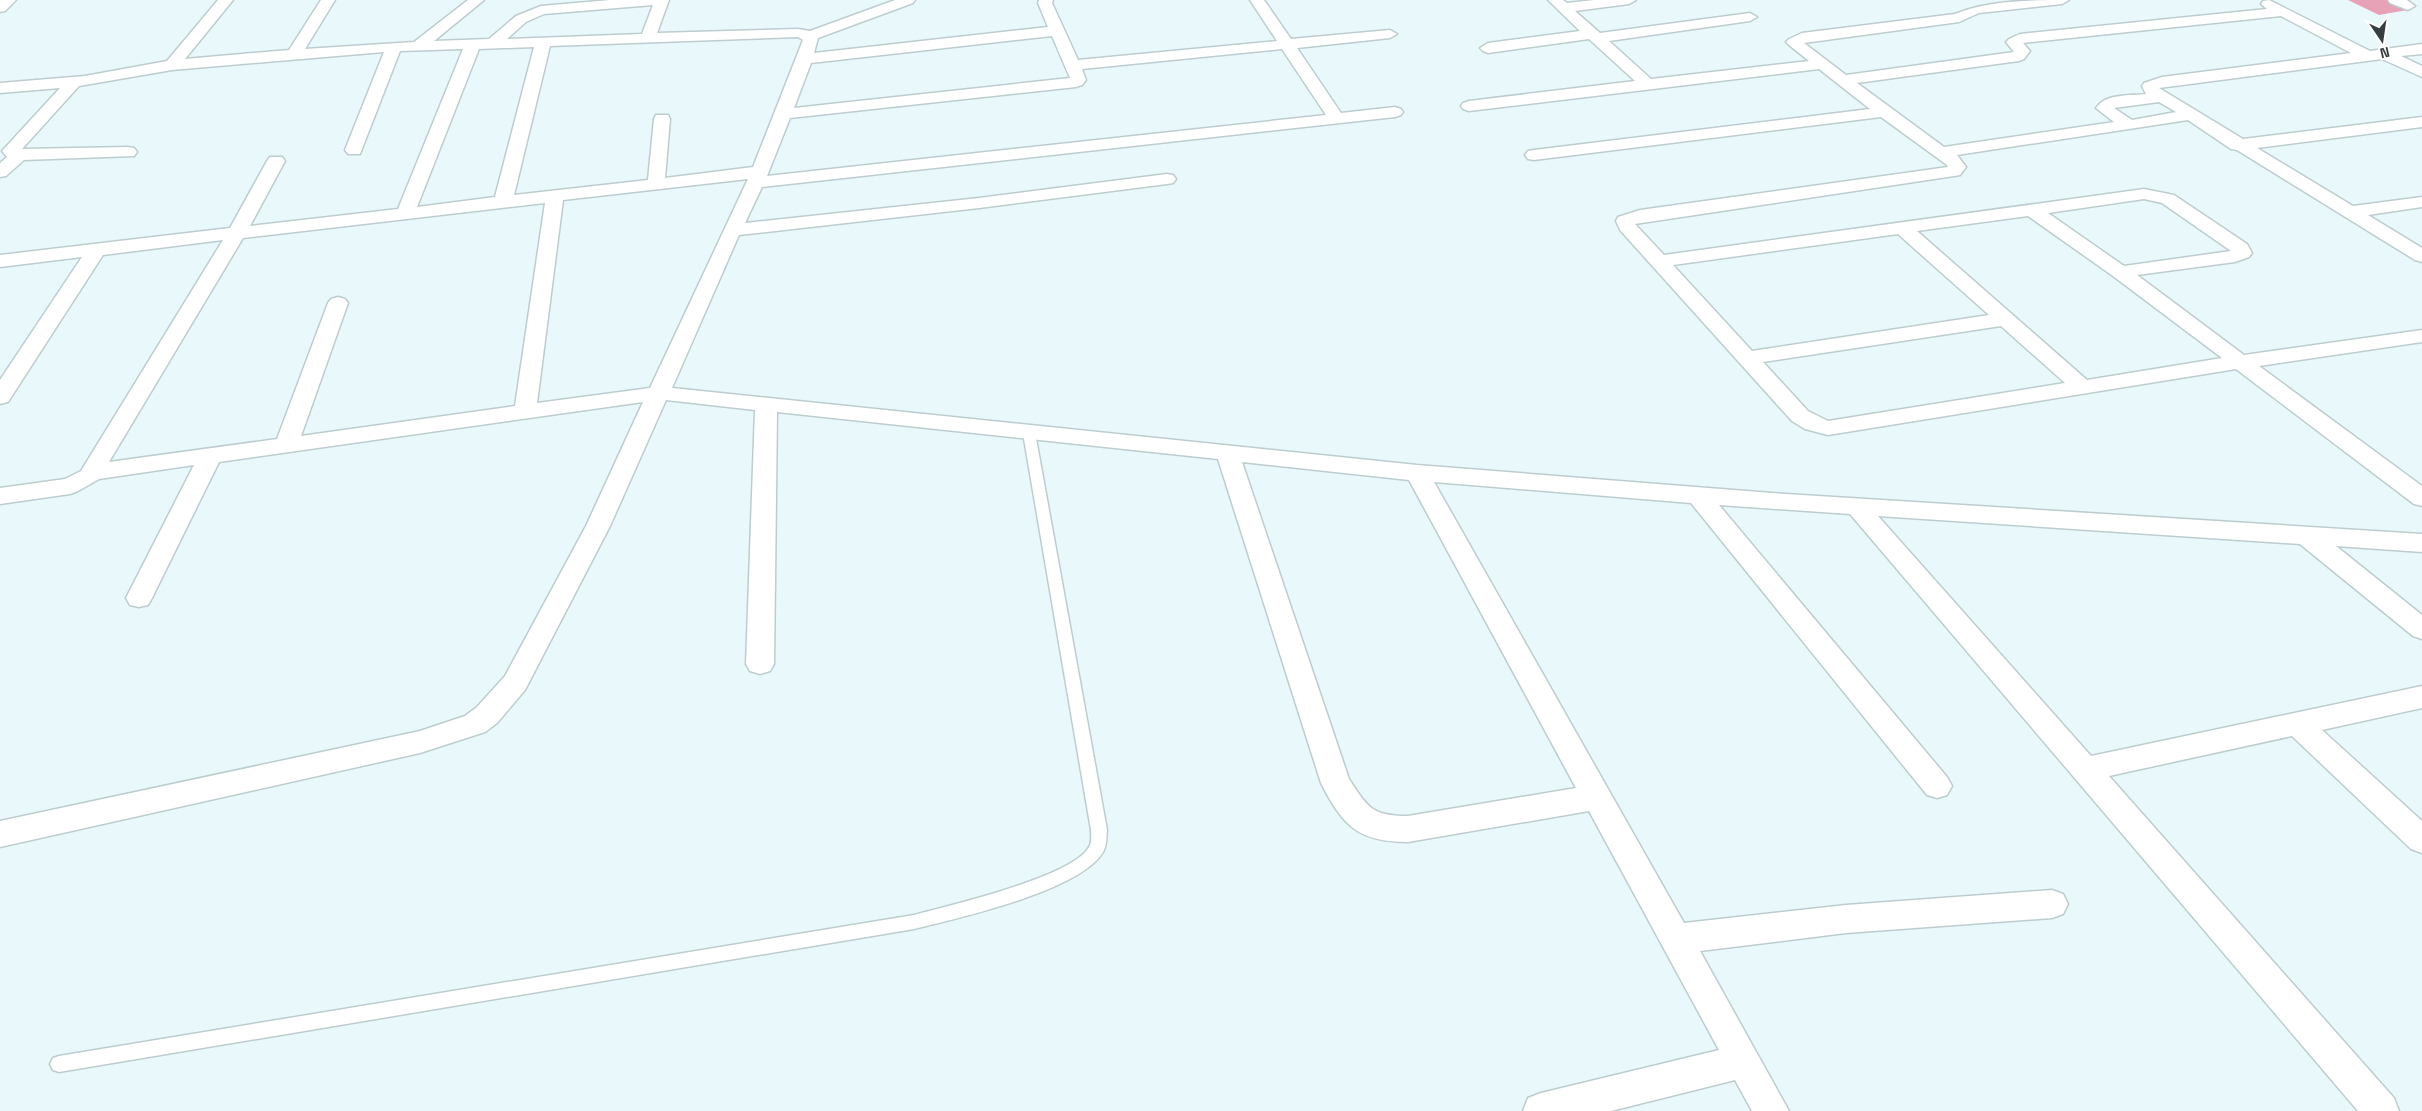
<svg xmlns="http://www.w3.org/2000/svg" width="2422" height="1111" viewBox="0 0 2422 1111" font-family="'Space Grotesk',sans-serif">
<rect width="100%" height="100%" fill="#e9f9fb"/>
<path fill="#e7a2b8" d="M2348,0H2393L2413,9L2379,15Z"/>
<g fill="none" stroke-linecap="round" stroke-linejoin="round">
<g stroke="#bdcdcf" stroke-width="3">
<path id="lane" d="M1029,429L1035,433L1107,830C1106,837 1107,846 1103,852C1080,891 958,918 914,929L59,1072L53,1070L50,1064L53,1058L59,1056L914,915C947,906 1078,876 1090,845C1092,841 1091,835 1091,830L1023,433Z"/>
</g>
<g stroke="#bdcdcf" stroke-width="3">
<path id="street" d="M0,0H16L5,11L0,12Z
M218,0H233L185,59L289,50L321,0H335L305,49L414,42L468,0H484L434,41L489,39L516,16L541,6L610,0H669L657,33L798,29L810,31L895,0H915L913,3L818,38L814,53L1048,27L1038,3L1039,0H1053L1052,3L1078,60L1277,41L1250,0H1264L1291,39L1390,30L1397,34L1390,38L1297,48L1341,113L1395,107L1401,109L1403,112L1401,115L1395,117L762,187L745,223L979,198L1167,174L1173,175L1176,179L1173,183L1167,184L979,208L739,235L672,388L1417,465L1772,493L2422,534V552L2336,546L2422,615V639L2413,636L2300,544L1878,516L2091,756L2422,686V708L2322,730L2422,821V853L2411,849L2292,736L2109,776L2394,1098L2399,1111H2358L1850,514L1719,505L1947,777L1952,786L1947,795L1937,798L1927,795L1691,503L1434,482L1684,923L1846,905L2052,890L2063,894L2068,904L2063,914L2052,918L1846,933L1700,951L1789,1111H1752L1735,1080L1611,1111H1523L1528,1098L1541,1093L1719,1050L1589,811L1408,842C1358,842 1343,826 1321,783L1218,459L777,412L774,664L770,671L760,674L750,671L746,664L755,410L666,400L610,526L525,690L497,723L485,732L420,753L0,847V821L420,731L465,716L477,707L505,676L586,526L643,402L219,462L152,598L148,605L139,607L130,605L126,598L194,465L99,479L78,491L70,494L0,504V488L65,479L81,471L223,240L103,255L8,402L0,404V380L82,257L0,267V255L230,228L267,161L270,157H282L285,161L250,226L398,209L463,49L400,51L360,154H348L345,150L384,52L172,70L79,86L22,149L128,147L134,148L137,152L134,156L24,160L6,176L0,177V163L7,157L2,151L60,88L0,93V83L85,76L167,61ZM653,5L642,34L507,39L526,22L544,14ZM1052,36L1070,78L794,108L811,63ZM798,37L803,40L753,167L665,178L670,119L668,115H656L654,119L648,180L514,195L550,46ZM534,47L495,197L417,207L479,49ZM1282,49L1326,115L767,176L790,118L1076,87L1082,85L1086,80L1082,69ZM748,179L650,388L537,403L563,200ZM545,203L515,406L301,436L348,303L345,299L338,297L331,299L328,303L277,439L109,462L243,238ZM1242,462L1409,480L1576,788L1408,816C1372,816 1368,808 1349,779Z
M1548,0H1563L1567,3L1594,0H1636L1629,4L1575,11L1600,33L1750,13L1757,17L1750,21L1609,41L1651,79L1809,61L1789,45L1786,42L1789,39L1802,33L1955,14C1988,0 2032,0 2069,0L2062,4L1979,13L1959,22L1804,43L1846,75L2014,52L2006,42L2009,39L2020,34L2267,9L2261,4L2263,1L2269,0L2370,51L2422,44V54L2401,56L2422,66V77L2382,59L2159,88L2243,139L2422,117V127L2257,148L2353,206L2422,197V207L2368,215L2422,248V262L2415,260L2237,150L2231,149L2188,120L1957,155L1966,167L1960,175L1954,176L1635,224L1664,255L2144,189L2174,195L2247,244L2252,253L2249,257L2235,262L2137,275L2244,355L2422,330V342L2259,366L2422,486V506L2414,504L2236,369L1828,435L1805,429L1792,421L1620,230L1616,221L1618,217L1640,210L1948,167L1947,165L1881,117L1534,160L1528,159L1525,155L1528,151L1534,150L1870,109L1819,69L1469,111L1463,109L1461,106L1463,103L1469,101L1635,81L1589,39L1488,53L1483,51L1480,48L1488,43L1580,31ZM2281,16L2351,53L2162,77L2144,83L2142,86L2146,94C2130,96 2106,93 2096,108L2114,122L1944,147L1857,83L2019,61L2024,59L2030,51L2023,43ZM2159,102L2176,112L2132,120L2114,108ZM2144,199L2162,203L2231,251L2124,266L2048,213ZM2028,216L2113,276L2222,358L2087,380L1917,231ZM1898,234L1989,315L1752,351L1673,265ZM2001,326L2065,383L1828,421L1808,411L1763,362Z
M2388,0H2407L2415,6L2408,10L2390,3Z"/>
</g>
<use href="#lane" fill="#fff" fill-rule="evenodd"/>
<use href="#street" fill="#fff" fill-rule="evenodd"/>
</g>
<g transform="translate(2382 40) rotate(167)" stroke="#ffffff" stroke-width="4" paint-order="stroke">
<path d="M0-4L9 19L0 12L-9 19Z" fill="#383e3f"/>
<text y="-8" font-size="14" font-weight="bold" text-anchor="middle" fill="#383e3f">N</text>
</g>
</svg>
